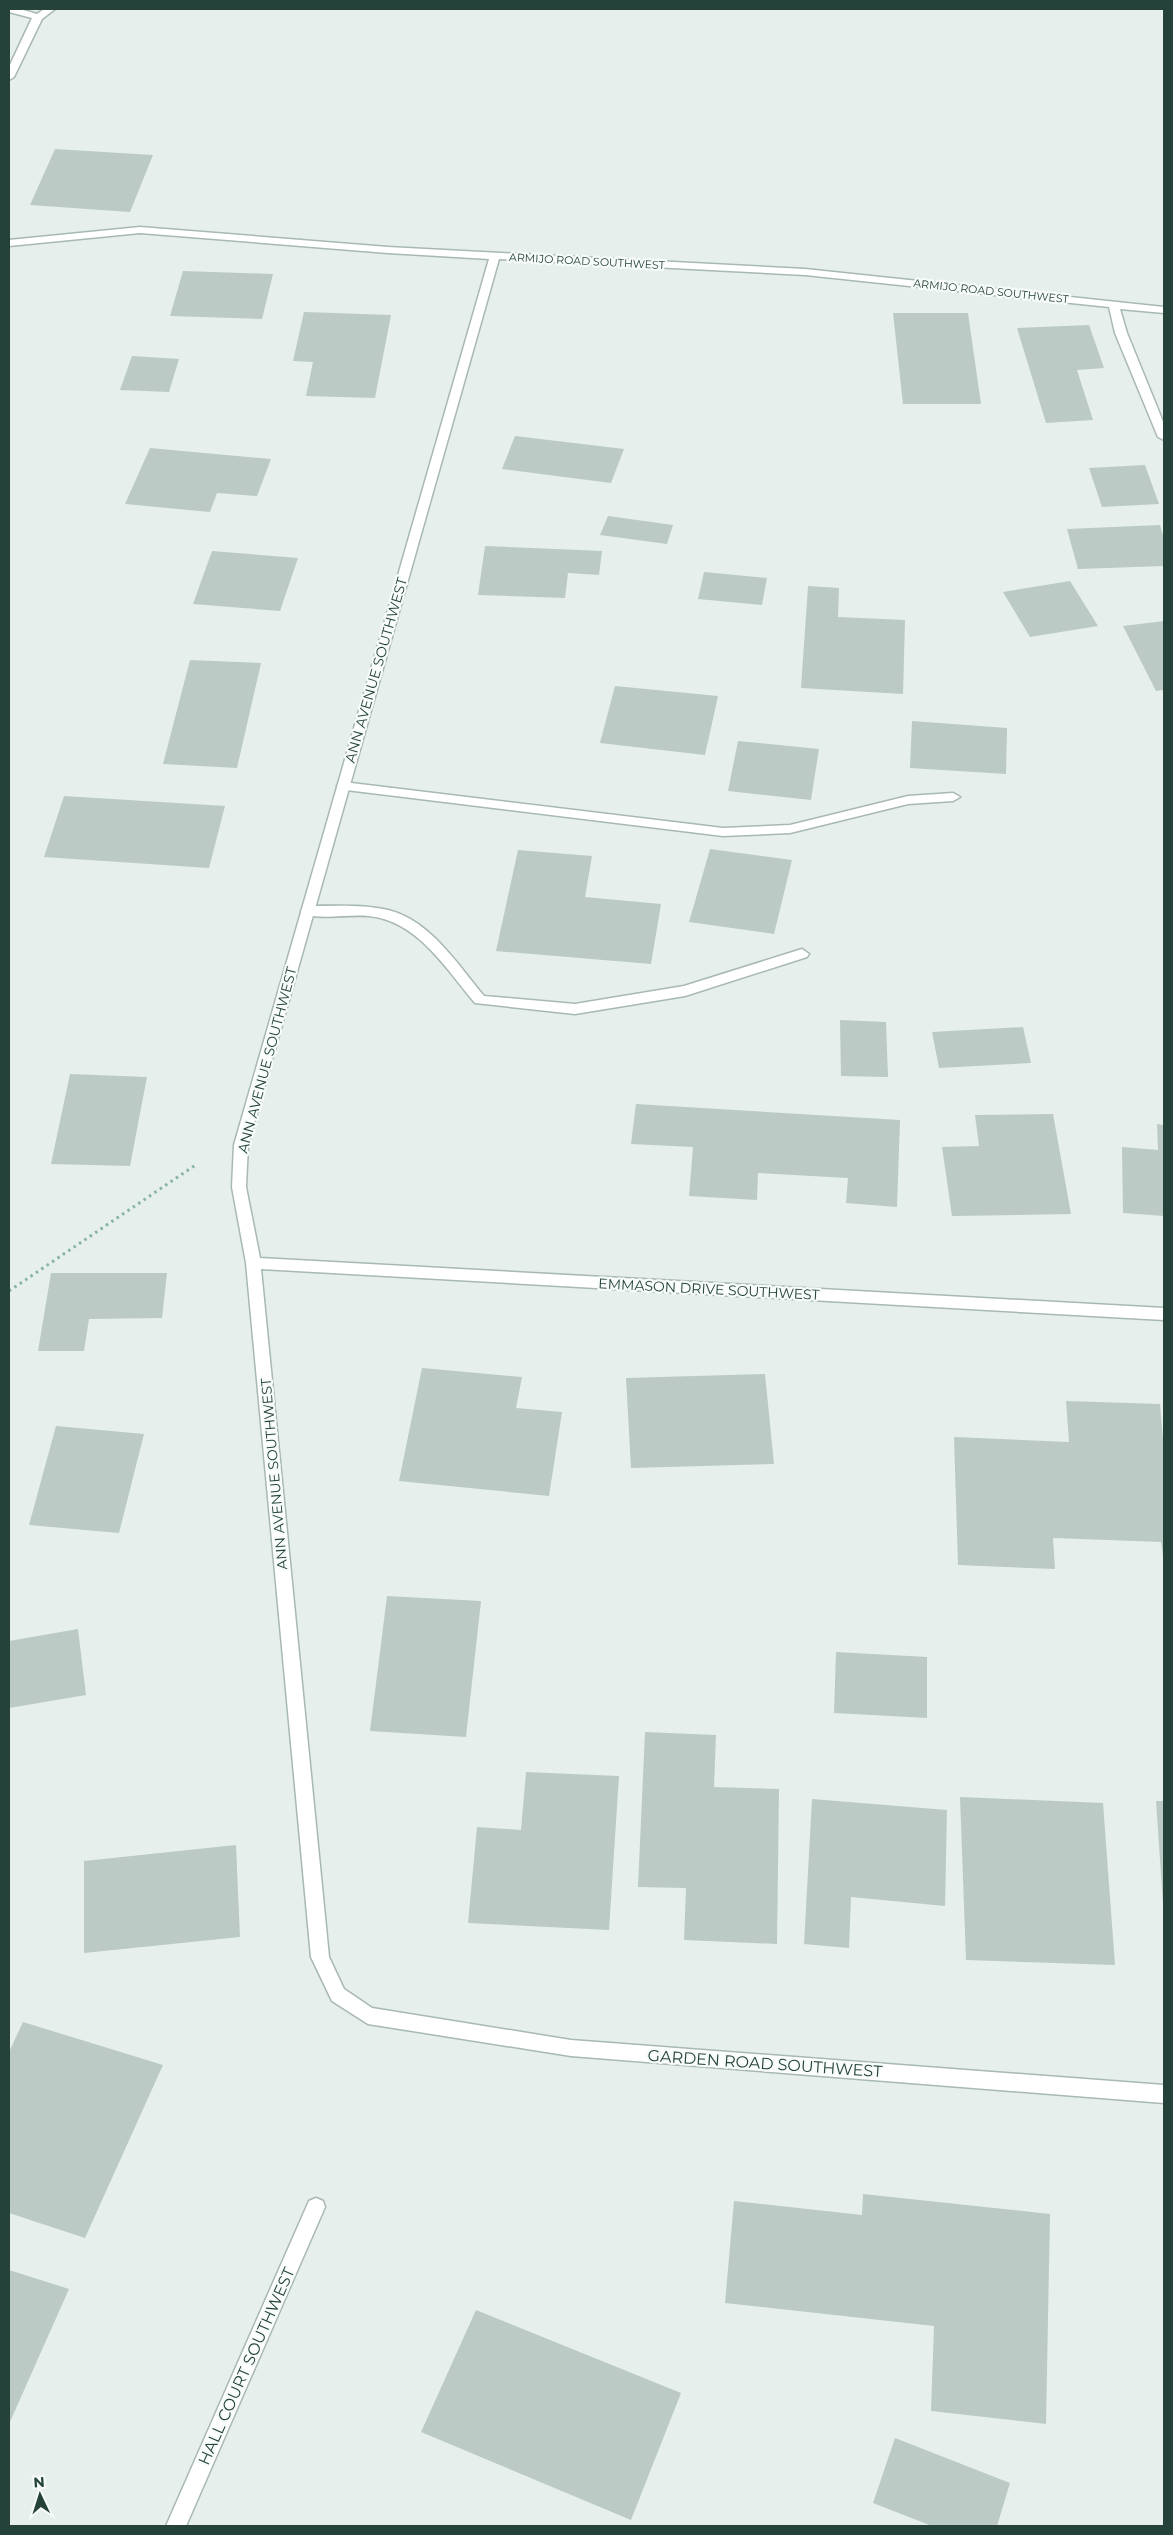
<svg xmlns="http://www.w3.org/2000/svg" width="1173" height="2535" viewBox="0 0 1173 2535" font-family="Montserrat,sans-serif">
<rect width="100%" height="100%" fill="#e6efeb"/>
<path fill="#bbcac4" d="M55,149L153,155L130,212L30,205Z
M183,271L273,274L262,319L170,316Z
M304,312L391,315L375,398L306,396L313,362L293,361Z
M893,313H968L981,404H903Z
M1089,325L1104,368L1077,370L1093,420L1046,423L1017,328Z
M132,356L179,359L169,392L120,390Z
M515,436L624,449L611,483L502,469Z
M150,448L271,459L257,496L217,493L210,512L125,504Z
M1145,465L1159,504L1102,507L1089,468Z
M608,516L673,525L667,544L600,535Z
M1160,525L1164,539V566L1078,569L1067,529Z
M485,546L602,551L599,575L568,573L565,598L478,595Z
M212,551L298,558L280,611L193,604Z
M704,572L767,578L762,605L698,599Z
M1070,581L1098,626L1030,637L1003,592Z
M808,586L839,588L838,617L905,620L903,694L801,688Z
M1164,621V690L1156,691L1123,626Z
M190,660L261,663L237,768L163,764Z
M615,686L718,696L705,755L600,743Z
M912,721L1007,728L1006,774L910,768Z
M738,741L819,749L811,800L728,791Z
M64,796L225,806L209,868L44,857Z
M710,849L792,860L774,934L689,922Z
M518,850L592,856L585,897L661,904L651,964L496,951Z
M840,1020L886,1022L888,1077L841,1076Z
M1023,1027L1031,1063L939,1068L932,1032Z
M70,1074L147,1077L130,1166L51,1164Z
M636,1104L900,1120L897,1207L846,1203L848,1178L758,1173L757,1200L689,1196L693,1147L631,1144Z
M1053,1114L1071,1214L952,1216L942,1147L979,1146L975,1115Z
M1157,1124L1164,1125V1216L1123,1213L1122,1147L1158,1150Z
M51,1273H167L162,1318L89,1319L84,1351H38Z
M422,1368L522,1377L516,1408L562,1412L549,1496L399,1481Z
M765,1374L774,1464L631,1468L626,1378Z
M1066,1401L1160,1404L1164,1451V1563L1161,1542L1053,1538L1055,1569L958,1565L954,1437L1069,1442Z
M56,1426L144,1434L119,1533L29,1525Z
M387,1596L481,1601L466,1737L370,1731Z
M78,1629L86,1695L9,1708V1641Z
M836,1652L927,1657V1718L834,1713Z
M645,1732L716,1735L714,1787L779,1789L777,1944L684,1940L686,1888L638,1887Z
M526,1772L619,1776L609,1930L468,1923L477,1827L521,1830Z
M960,1797L1103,1803L1115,1965L966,1960Z
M812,1799L947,1810L945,1906L851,1897L849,1948L804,1944Z
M1156,1801H1164V1904H1163Z
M236,1845L240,1937L84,1953V1861Z
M23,2022L163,2065L85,2238L9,2213V2052Z
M863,2194L1050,2214L1046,2424L931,2411L934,2326L725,2303L734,2201L862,2215Z
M9,2270L69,2289L9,2424Z
M476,2310L681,2393L631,2520L421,2432Z
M895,2438L1010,2483L997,2526H932L873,2503Z"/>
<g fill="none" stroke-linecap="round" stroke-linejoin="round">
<g stroke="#a8b8b2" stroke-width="3">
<path id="service" d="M9,9H20L37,14L44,9H55L42,19L14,77L9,80V67L32,18L9,12Z
M343,782L723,828L790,825L908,796L953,793L960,797L953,801L908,804L790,833L723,836L338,789L337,786Z
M308,906C334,906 362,904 388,910C430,920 458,965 484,996L575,1004L684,986L802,949L809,954L807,957L685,996L575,1014L475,1003C446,969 417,920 368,916C348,914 323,920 303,914L301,911L303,908Z"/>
</g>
<g stroke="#a8b8b2" stroke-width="3">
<path id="minor" d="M140,227L388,247L805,269L1164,307V313L1120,309L1127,333L1164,424V440L1158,437L1115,333L1109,307L805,275L499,259L248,1145L246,1187L260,1258L1164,1308V1320L261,1269L329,1957L344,1989L372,2008L571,2040L1164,2085V2103L571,2056L368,2024L332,2001L311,1957L246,1263L232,1187L234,1145L489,259L388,253L140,233L9,246V240Z
M316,2198L323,2201L325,2207L186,2526H166L309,2201Z"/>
</g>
<path stroke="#86b3a5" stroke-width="3" stroke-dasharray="2.5 4" stroke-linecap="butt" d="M9,1291L197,1164"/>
<use href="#service" fill="#fff" fill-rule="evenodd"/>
<use href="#minor" fill="#fff" fill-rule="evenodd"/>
</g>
<g text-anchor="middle" stroke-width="4.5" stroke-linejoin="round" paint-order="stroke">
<g font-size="11" fill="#24423a" stroke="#f7fbf9">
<text transform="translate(587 261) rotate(3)" y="4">ARMIJO ROAD SOUTHWEST</text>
<text transform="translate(991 291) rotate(6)" y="4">ARMIJO ROAD SOUTHWEST</text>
</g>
<g font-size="14" fill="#24423a" stroke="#f7fbf9">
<text transform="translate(376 670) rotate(-74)" y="5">ANN AVENUE SOUTHWEST</text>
<text transform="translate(267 1060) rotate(-75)" y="5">ANN AVENUE SOUTHWEST</text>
<text transform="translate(709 1289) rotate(3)" y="5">EMMASON DRIVE SOUTHWEST</text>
<text transform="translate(274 1474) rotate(-95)" y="5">ANN AVENUE SOUTHWEST</text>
</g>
<g font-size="16" fill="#24423a" stroke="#f7fbf9">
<text transform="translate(765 2063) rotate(4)" y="6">GARDEN ROAD SOUTHWEST</text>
<text transform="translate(246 2366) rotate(-66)" y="6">HALL COURT SOUTHWEST</text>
</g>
</g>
<rect width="1173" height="2535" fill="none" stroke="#24423a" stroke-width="20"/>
<g transform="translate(40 2495) rotate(356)" stroke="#f7fbf9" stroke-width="4" paint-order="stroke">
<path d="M0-4L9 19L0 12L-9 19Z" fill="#24423a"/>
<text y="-8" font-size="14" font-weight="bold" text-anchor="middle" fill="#24423a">N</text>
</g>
</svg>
